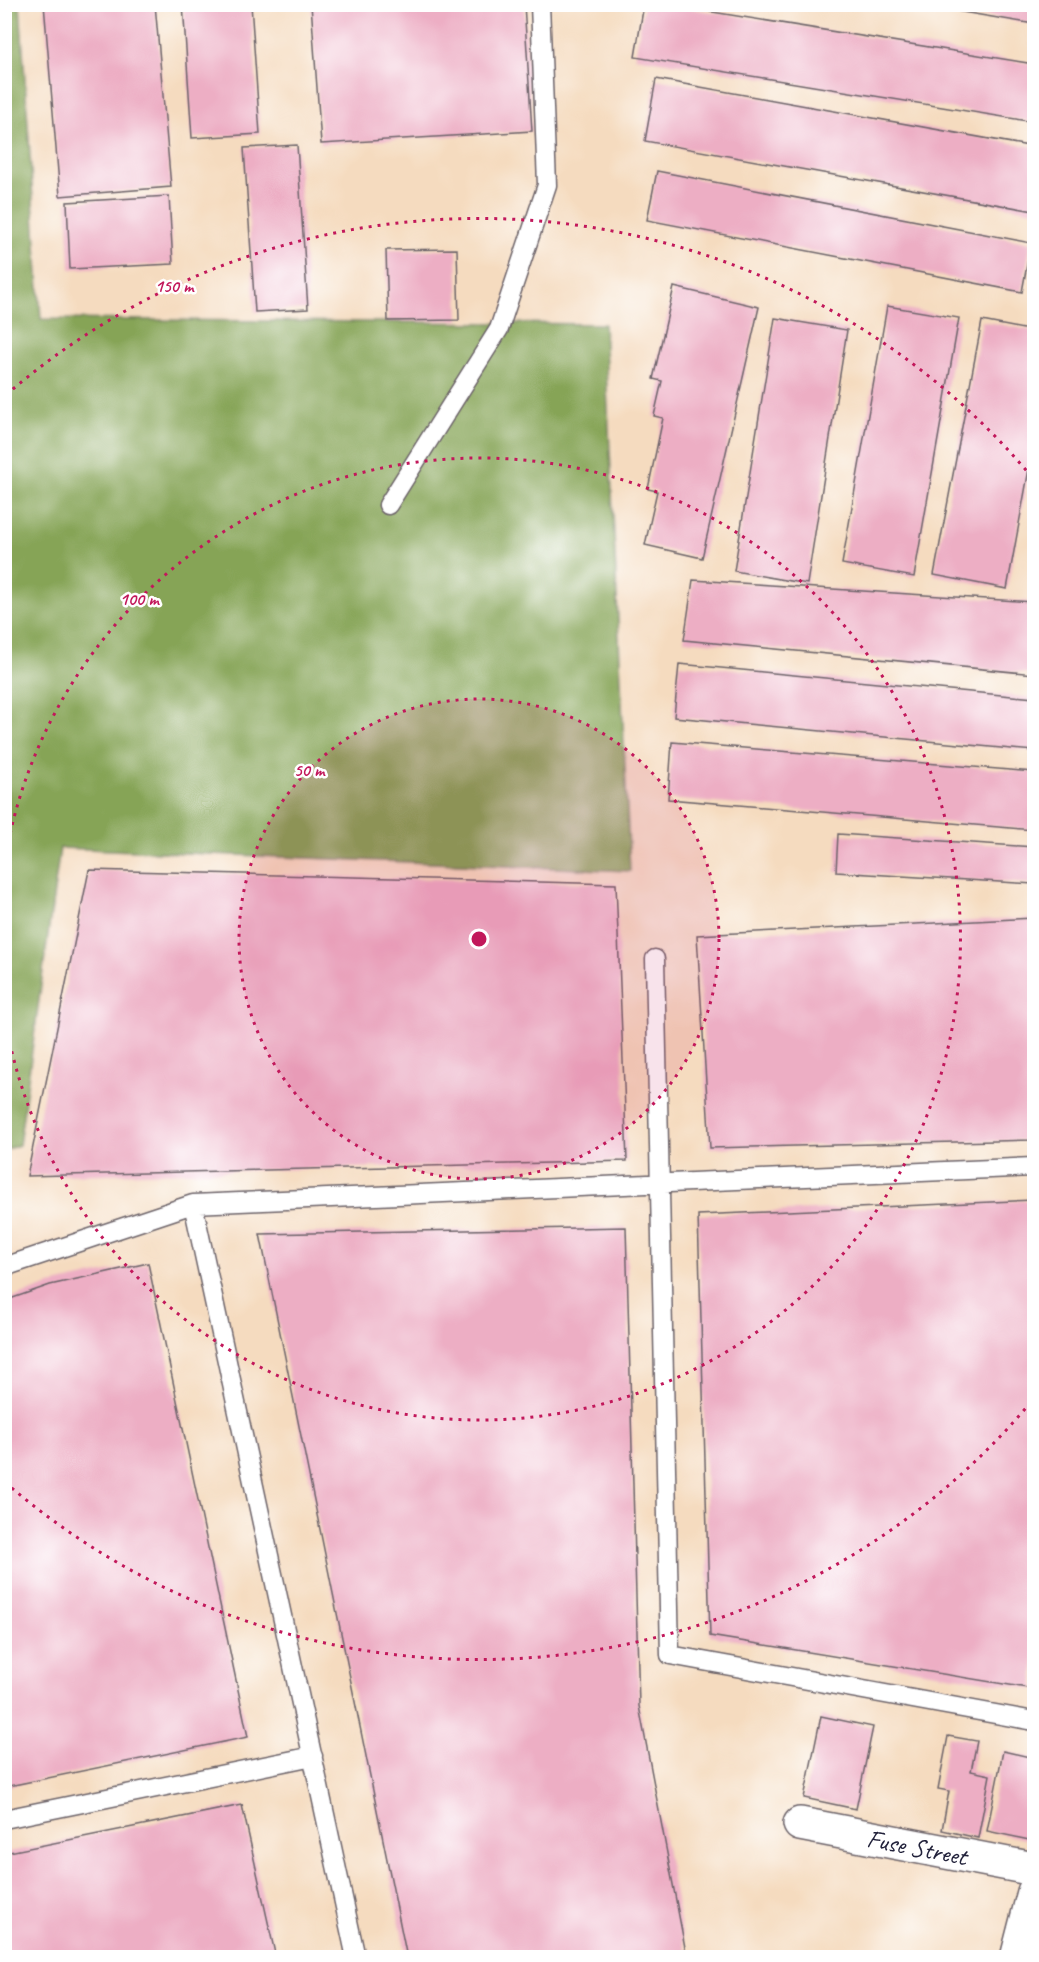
<svg xmlns="http://www.w3.org/2000/svg" width="1039" height="1962" viewBox="0 0 1039 1962" font-family="Caveat,sans-serif">
<rect width="100%" height="100%" fill="#fff"/>
<filter id="ink" filterUnits="userSpaceOnUse"><feTurbulence type="fractalNoise" baseFrequency=".0167" numOctaves="2"/><feDisplacementMap in="SourceGraphic" scale="12" xChannelSelector="R" yChannelSelector="G"/><feConvolveMatrix kernelMatrix="1 2 1 2 8 2 1 2 1" color-interpolation-filters="sRGB"/></filter>
<filter id="wash" filterUnits="userSpaceOnUse"><feTurbulence type="fractalNoise" baseFrequency=".008" numOctaves="4" result="noise"/><feDisplacementMap in="SourceGraphic" scale="24" xChannelSelector="R" yChannelSelector="G"/><feGaussianBlur stdDeviation="1.35" result="paint"/><feColorMatrix in="noise" values="0 0 0 0 0 0 0 0 0 0 0 0 0 0 0 0 0 1.4 0 .05"/><feComposite in="paint" operator="in"/></filter>
<g filter="url(#wash)">
<rect width="100%" height="100%" fill="#f5dbbf"/>
<path fill="#86a457" stroke="#546349" stroke-width="1.5" d="M4,5H20L41,319L604,324L630,871L60,848L19,1145L5,1150Z"/>
<g id="blocks">
<path fill="#edaec4" d="M44,4H155L171,187L60,196Z
M183,4H251L260,134L192,138Z
M311,4H524L532,131L321,144Z
M644,4H663L1034,64V122L635,57Z
M927,4H1034V24L927,6Z
M656,79L1034,147V211L645,141Z
M297,145L308,309L255,312L244,148Z
M657,171L1031,243L1022,292L647,220Z
M169,196L173,264L70,269L67,202Z
M457,249L459,320L388,321L386,250Z
M674,287L759,307L702,558L645,545L657,491L648,489L663,418L654,416L662,381L653,379Z
M887,306L959,318L914,577L842,564Z
M775,318L847,330L807,584L734,571Z
M982,321L1034,331V442L1007,589L934,575Z
M693,580L1034,602V674L684,640Z
M679,664L1034,698V751L674,717Z
M672,742L1034,772V830L668,799Z
M838,834L1034,847V884L836,872Z
M89,870L616,884L627,1161L27,1176Z
M1034,918V1140L710,1148L697,935Z
M1034,1200V1689L710,1636L698,1215Z
M626,1227L639,1706L687,1958H407L260,1234Z
M148,1263L248,1737L4,1787V1301L50,1285Z
M821,1716L873,1727L856,1809L804,1798Z
M948,1736L977,1741L971,1771L990,1775L978,1838L942,1830L949,1791L938,1789Z
M1003,1751L1034,1758V1841L987,1831Z
M242,1805L276,1958H4V1853Z"/>
</g>
</g>
<g filter="url(#ink)">
<use href="#blocks" fill-opacity="0" stroke="#6c6369" stroke-width="1.5"/>
<g fill="none" stroke-linecap="round" stroke-linejoin="round">
<g stroke="#6c6369" stroke-width="21">
<path id="service" d="M388,505L499,329L547,185L540,4
M655,959L670,1655L1034,1721
M193,1204L356,1958
M4,1267L193,1204L1034,1167
M4,1819L313,1756"/>
</g>
<g stroke="#6c6369" stroke-width="36">
<path id="minor" d="M800,1824L1034,1869
M1017,1958L1034,1892"/>
</g>
<use href="#service" stroke="#fff" stroke-width="18"/>
<use href="#minor" stroke="#fff" stroke-width="33"/>
</g>
</g>
<circle cx="479" cy="939" r="240" fill="#c2185b" fill-opacity=".12"/>
<g fill="none" stroke="#c2185b" stroke-width="3" stroke-dasharray="3 6">
<circle cx="479" cy="939" r="240"/>
<path d="M5 860A481 481 0 1 1 5 1018"/>
<path d="M1031 1402A721 721 0 0 1 6 1483M6 395A721 721 0 0 1 1031 476"/>
</g>
<g text-anchor="middle" stroke-width="5" stroke-linejoin="round" paint-order="stroke">
<g font-size="26" fill="#22223b" stroke="#fff">
<text transform="translate(917 1847) rotate(11)" y="9">Fuse Street</text>
</g>
</g>
<circle cx="479" cy="939" r="9" fill="#c2185b" stroke="#fff" stroke-width="3"/>
<g font-size="18" text-anchor="middle" font-weight="bold" fill="#c2185b" stroke="#fff" stroke-width="5" stroke-linejoin="round" paint-order="stroke">
<text x="174" y="292">150 m</text>
<text x="139" y="605">100 m</text>
<text x="309" y="776">50 m</text>
</g>
<rect width="1039" height="1962" fill="none" stroke="#fff" stroke-width="24"/>
</svg>
